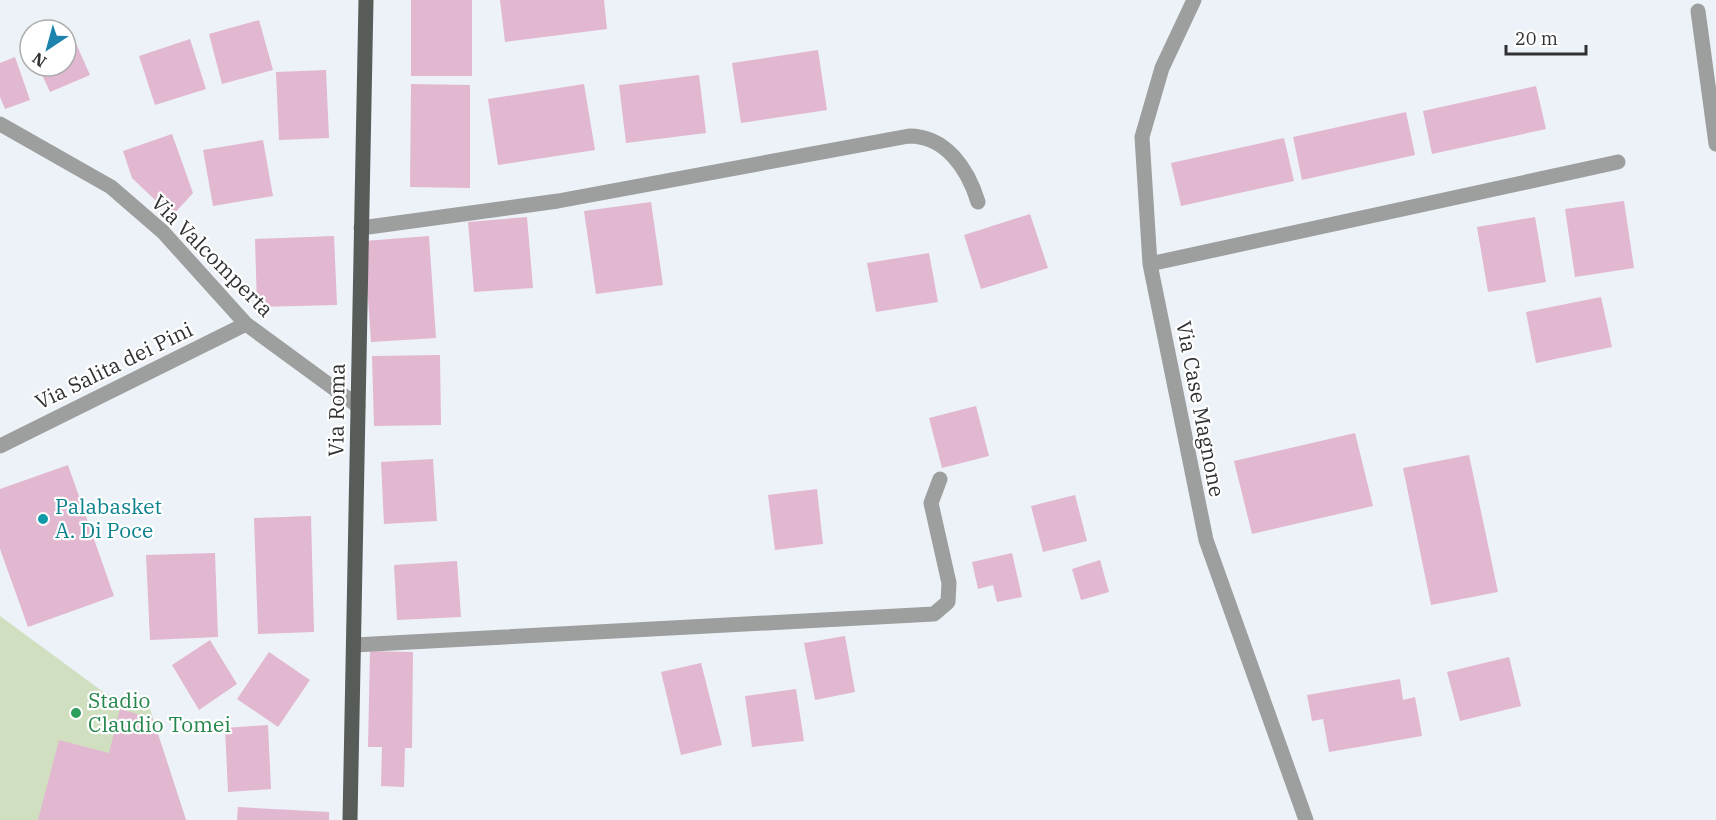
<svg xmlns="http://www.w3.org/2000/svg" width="1716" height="820" viewBox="0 0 1716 820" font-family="'IBM Plex Serif',serif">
<rect width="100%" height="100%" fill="#ecf2f8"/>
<path fill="#d1dfc1" d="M0,616L106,694L149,706L186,820H0Z"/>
<path fill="#e2b7d0" d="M411,0H472V76H411Z
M500,0H604L607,29L505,42Z
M259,20L273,70L222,84L209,34Z
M74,39L90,75L50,92L38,66H66V42Z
M190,39L206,89L155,105L139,56Z
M818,50L827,110L741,123L732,63Z
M15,57L30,100L5,109L0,97V63Z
M326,70L329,138L279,140L276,72Z
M699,75L706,133L626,143L619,85Z
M411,84L470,85V188L410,187Z
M584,84L595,150L498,165L488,99Z
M1536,86L1546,129L1432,154L1423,111Z
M1406,112L1415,155L1302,180L1293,137Z
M172,134L193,193L172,216L132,178L123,151Z
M1284,138L1294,181L1181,206L1171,163Z
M263,140L273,196L213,206L203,150Z
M1624,201L1634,268L1575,277L1565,209Z
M651,202L663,285L596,294L584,211Z
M1030,214L1048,268L981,289L964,235Z
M527,217L533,288L474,292L468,222Z
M1535,217L1546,282L1488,292L1477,227Z
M334,236L337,305L257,307L255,239Z
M429,236L436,338L371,342L364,241Z
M929,253L938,302L876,312L867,263Z
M1601,297L1612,347L1536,363L1526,312Z
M440,355L441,425L374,426L372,356Z
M976,406L989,456L942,468L929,418Z
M1355,433L1373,506L1252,534L1234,461Z
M1469,455L1498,592L1431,605L1403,468Z
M433,459L437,521L384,524L381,462Z
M68,465L114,596L28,627L0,549V489Z
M817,489L823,544L775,550L768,495Z
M1075,495L1087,541L1043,552L1031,506Z
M311,516L314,632L258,634L254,518Z
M215,553L218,637L150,640L146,555Z
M1012,553L1022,597L997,602L993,585L978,589L972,562Z
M1100,560L1109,592L1081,600L1072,569Z
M457,561L461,617L397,620L394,565Z
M845,636L855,692L815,700L804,643Z
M210,640L237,684L199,710L172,665Z
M370,651L413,652L412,748H405L404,787L381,786L382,747H368Z
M269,652L310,680L278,727L237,699Z
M1509,657L1521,706L1460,721L1447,672Z
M701,663L722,745L681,755L661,672Z
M1400,679L1403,700L1415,697L1422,736L1329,752L1323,719L1312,721L1307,695Z
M796,689L804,741L752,747L745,696Z
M120,709L153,719L186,820H38L59,740L109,753Z
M268,725L271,789L228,792L225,728Z
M238,807L329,812V820H237Z"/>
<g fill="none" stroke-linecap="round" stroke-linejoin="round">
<path stroke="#9c9f9d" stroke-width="15" d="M1194,0L1162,68L1142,137L1150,264L1206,540L1306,820
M1698,11L1716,144
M0,124L111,187L163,232L246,324L358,406
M361,228L558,201L909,136C946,136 968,169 978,202
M1150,264L1618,162
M0,446L246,324
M354,645L934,614L948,602L949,583L931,503L940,479"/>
<path stroke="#575c59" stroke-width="15" d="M350,820L366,0"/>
</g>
<circle fill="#0f9aa8" stroke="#fff" stroke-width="2" cx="43" cy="519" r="6"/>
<circle fill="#2e9e5b" stroke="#fff" stroke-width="2" cx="76" cy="713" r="6"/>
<g text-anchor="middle" stroke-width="4.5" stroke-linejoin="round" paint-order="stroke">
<g font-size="21" fill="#2f3133" stroke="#fff">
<text transform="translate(212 256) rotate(45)" y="7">Via Valcomperta</text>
<text transform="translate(114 366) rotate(-26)" y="7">Via Salita dei Pini</text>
<text transform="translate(1200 409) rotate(79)" y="7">Via Case Magnone</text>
<text transform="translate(337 410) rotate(-89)" y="7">Via Roma</text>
</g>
<g font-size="21" fill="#0d838f" stroke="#fff" text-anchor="start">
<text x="55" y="514">Palabasket<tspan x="55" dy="24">A. Di Poce</tspan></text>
</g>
<g font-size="21" fill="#27864d" stroke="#fff" text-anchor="start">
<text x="88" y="708">Stadio<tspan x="88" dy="24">Claudio Tomei</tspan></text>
</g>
</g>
<g transform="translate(48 48) rotate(216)"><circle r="28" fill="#ffffff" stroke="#acadad" stroke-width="1.5"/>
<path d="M0-4.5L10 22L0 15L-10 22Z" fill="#1c83ad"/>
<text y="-9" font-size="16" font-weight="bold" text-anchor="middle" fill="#2f3133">N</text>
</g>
<path d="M1506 45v9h80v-9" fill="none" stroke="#2f3133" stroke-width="3"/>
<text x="1515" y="45" font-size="18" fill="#2f3133" stroke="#ffffff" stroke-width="4.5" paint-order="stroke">20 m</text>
</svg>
